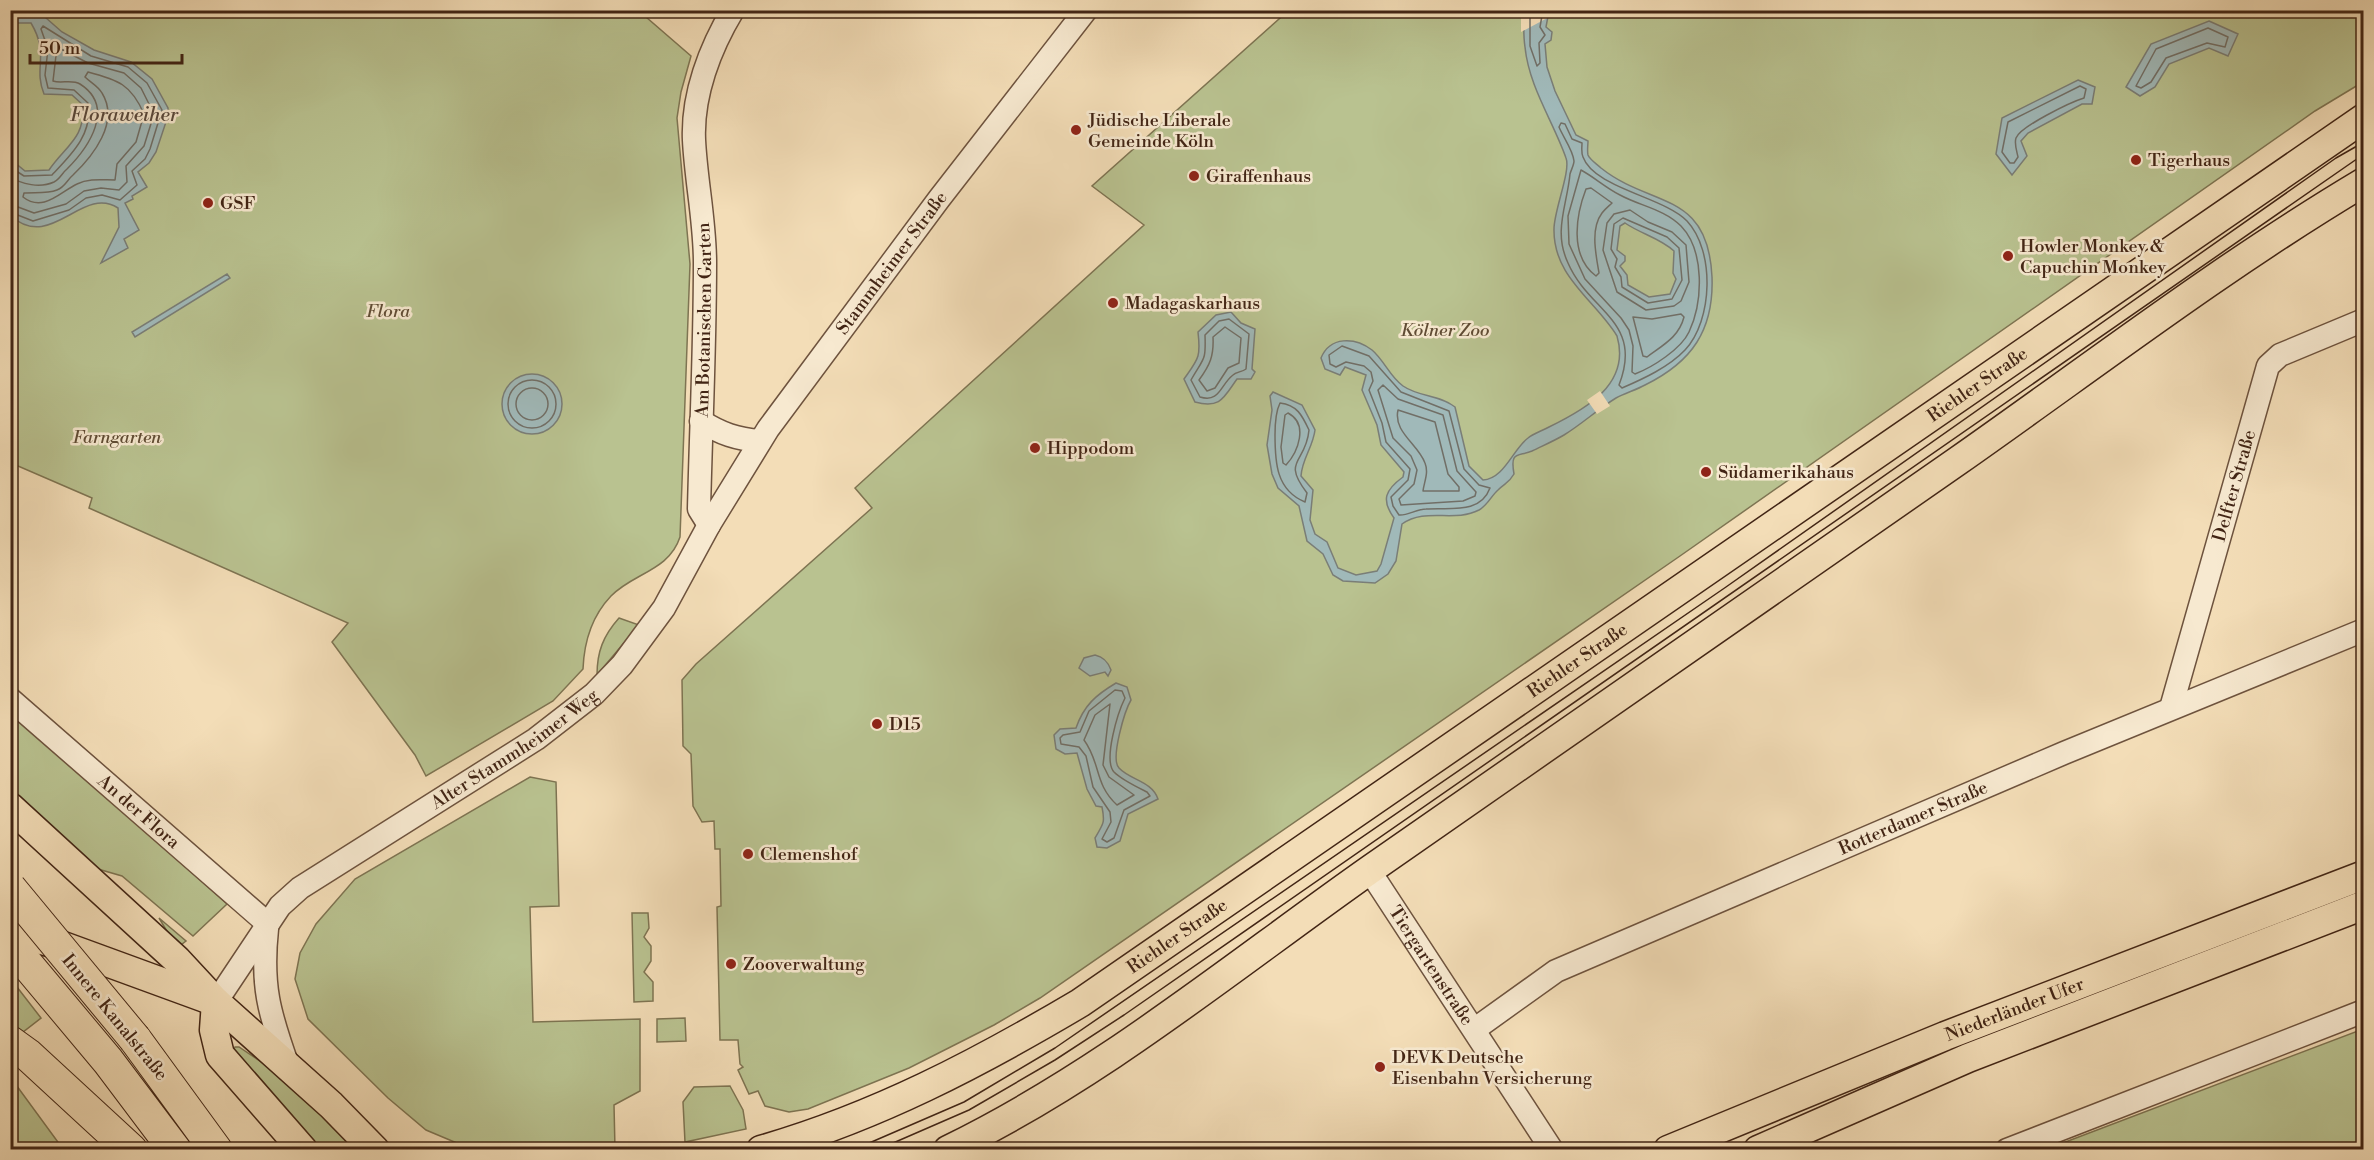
<svg xmlns="http://www.w3.org/2000/svg" width="2374" height="1160" viewBox="0 0 2374 1160" font-family="'Libre Bodoni',serif">
<rect width="100%" height="100%" fill="#f3ddb7"/>
<filter id="stains"><feTurbulence type="fractalNoise" baseFrequency=".00333" numOctaves="4"/><feColorMatrix values="0 0 0 0 .2 0 0 0 0 .09 0 0 0 0 .02 0 0 0 .5 -.17"/></filter>
<radialGradient id="worn" r=".72"><stop offset=".6" stop-color="#630" stop-opacity="0"/><stop offset="1" stop-color="#630" stop-opacity=".3"/></radialGradient>
<path fill="#b9c290" stroke="#7e7452" stroke-width="1.5" d="M10,11H639L691,56L681,92L677,118L690,264L680,537C669,571 633,573 611,596C592,616 584,643 583,669L553,701L426,776L415,755L332,642L348,623L89,508L92,498L11,463Z
M1288,11H2363V82L2315,111L1680,556L1040,998L994,1025L909,1068L808,1109L789,1112L765,1106L758,1091L749,1094L738,1070L743,1067L740,1064L738,1040H720L717,907L721,906L720,849H715L714,821L702,822L693,806L691,754L683,746L682,680L696,664L872,508L855,488L1144,225L1092,186Z
M619,618L639,625L597,675C597,652 603,636 619,618Z
M10,710L227,904L193,936L122,876L91,867L11,792Z
M530,777L556,782L559,906L530,907L533,1022L640,1019V1091L614,1105L615,1149H471L426,1130L388,1098L308,1019L295,979L300,953L316,924L355,879Z
M632,913H648L649,928L644,937L651,946V961L644,972L653,982V1001L634,1002Z
M159,918L186,941L177,948Z
M10,978L41,1018L23,1032L11,1024Z
M685,1018L686,1041L657,1042V1019Z
M2363,1029V1149H2047Z
M235,1047H239L278,1073L356,1149H313L232,1051Z
M11,1077V1078L63,1149H11Z
M730,1086L743,1110L746,1129L685,1142L683,1102L694,1087Z"/>
<path fill="#a0b9b9" stroke="#7a7e77" stroke-width="1.5" fill-rule="evenodd" d="M11,10L38,11L62,32L94,50L131,62L152,79L168,108V116L156,152L149,163L138,172L147,187L132,196L133,199L125,203L139,230L124,239L128,248L101,263L119,227L118,208C82,185 51,252 11,216V154L14,162L25,171L49,170C66,145 85,139 83,105L72,95L44,94C33,67 50,55 31,23H17L11,26Z
M1524,11H1549L1546,27L1552,32L1551,40L1545,44L1547,67L1555,91L1576,135L1588,141C1588,145 1587,151 1588,155C1590,160 1597,164 1601,168C1651,208 1708,190 1712,277C1714,330 1692,362 1645,385C1636,390 1625,393 1616,398C1598,409 1582,424 1564,435C1554,441 1542,446 1532,451C1517,457 1510,451 1514,474C1509,483 1505,483 1498,490C1491,496 1488,505 1479,510C1454,523 1426,507 1402,524L1396,561L1388,574L1375,583L1343,581L1333,575L1323,554L1307,541L1299,506L1278,488L1272,474L1267,445L1272,410L1270,396L1273,392L1302,405L1315,430C1313,447 1302,459 1301,476L1313,490L1310,520L1315,534L1327,542L1338,568L1356,575L1377,571L1381,564L1394,518C1381,500 1385,490 1403,477L1404,472L1381,445L1377,425L1362,390L1366,375L1345,367L1340,375L1325,369L1321,358C1330,336 1355,337 1372,350C1384,360 1390,377 1403,386C1419,397 1440,395 1455,407L1469,466L1483,480C1504,479 1513,449 1528,438C1534,433 1542,431 1549,427C1586,409 1631,384 1617,336C1595,300 1553,277 1554,229C1554,210 1571,171 1566,158C1553,121 1529,87 1525,47C1523,35 1524,23 1524,11ZM1625,223C1641,234 1660,238 1674,251L1673,273L1676,279L1670,294L1649,297L1628,285L1627,275L1620,266L1625,261V256L1617,250L1620,226Z
M2209,21L2238,34L2228,56L2209,48L2169,64L2155,87L2140,96L2126,87L2151,44Z
M2078,80L2095,87L2092,104H2082L2028,133L2021,141L2027,156L2012,175L1996,154L2002,118Z
M227,274L230,278L135,337L132,332Z
M1231,312L1241,323L1255,329L1252,369L1255,372L1251,379H1237C1224,397 1221,409 1195,402L1184,379C1198,359 1201,358 1198,332L1216,315Z
M502 404a30 30 0 1 1 60 0a30 30 0 1 1-60 0Z
M1095,655C1104,657 1108,662 1111,670L1108,676L1105,672L1090,676L1079,668L1084,658Z
M1116,683L1127,687L1131,700C1125,710 1110,759 1119,768C1130,780 1152,781 1158,799L1128,814L1120,841L1107,848L1097,847L1095,838C1104,823 1105,822 1102,807L1096,806L1087,789L1077,753L1065,754L1056,749L1054,735L1060,729L1076,728C1084,705 1096,695 1116,683Z"/>
<path fill="#f3ddb7" d="M1552,10L1551,16L1521,32V16L1531,11Z
M1600,391L1610,406L1597,414L1587,400Z"/>
<g fill="none" stroke-linecap="round" stroke-linejoin="round">
<path stroke="#716f67" stroke-width="1.5" d="M1530,10V46L1537,66L1540,63L1539,43L1545,35L1540,27L1543,10
M2208,28L2228,37L2225,47L2207,43L2166,58L2151,82L2141,88L2136,86L2156,49Z
M88,72C118,80 131,84 144,114L136,142L117,164L115,180C102,180 89,178 77,184C60,192 43,213 23,197L24,193C34,192 47,194 57,190C65,187 67,180 73,175C93,156 120,122 102,93C98,86 90,82 85,77Z
M2080,86L2086,89L2084,98C2071,102 2021,126 2016,138C2014,144 2017,152 2018,157L2014,163H2010L2002,152L2008,122Z
M1561,123L1565,124L1572,139L1582,143C1582,147 1581,153 1583,157C1594,188 1664,197 1687,221C1715,251 1713,320 1685,350C1669,367 1643,379 1622,388L1619,385C1644,321 1589,312 1568,263C1553,231 1567,206 1570,174C1571,170 1574,165 1574,161C1573,150 1563,137 1559,127Z
M10,167L24,176L52,175C72,154 93,134 88,103L74,90L48,88L45,75L48,49L41,29L43,26L91,56L128,67L147,83L162,110L150,149L145,159L132,171L137,185L120,200L102,195L86,198L69,210L33,221L10,212
M1581,170C1594,177 1606,188 1620,195C1640,206 1664,209 1681,226C1705,251 1703,302 1689,332C1681,349 1653,367 1635,374L1632,372L1633,346L1629,330L1621,318L1585,279L1569,244L1568,216Z
M10,176C21,185 41,188 54,182C60,179 62,173 67,169C89,147 116,107 80,84C72,79 61,84 53,81L57,47L88,63L124,73L141,88L154,114L144,146L126,166L127,182L119,190L101,188L84,191L66,204L34,213L10,204
M1591,188L1612,203C1609,206 1605,209 1602,213C1590,229 1596,255 1599,273L1596,276C1569,256 1576,215 1586,189Z
M1630,210L1648,222L1672,232L1686,245L1689,282L1681,301L1674,306L1646,310L1617,292L1603,250L1607,223L1614,214Z
M1623,218L1667,237L1679,248L1682,280L1672,299L1648,303L1622,287L1621,277L1615,267L1617,259L1611,249L1614,224Z
M1681,314L1684,317C1679,337 1663,345 1647,357L1643,356L1633,317L1652,319Z
M1229,319L1249,334L1246,369C1242,372 1236,372 1233,375C1220,385 1220,403 1200,397L1191,380C1204,357 1206,362 1205,335L1219,321Z
M1225,327L1241,338L1239,363L1228,368L1215,388L1207,391L1199,380C1210,365 1214,356 1213,337Z
M1342,346L1369,356L1401,392L1449,411L1464,469L1479,485L1490,488C1480,515 1449,507 1426,509C1417,509 1407,516 1399,515L1393,506L1391,497L1408,480L1410,469L1386,442L1382,423L1369,390L1373,381L1371,372L1364,366L1346,362L1336,367L1330,364L1329,355Z
M508 404a24 24 0 1 1 48 0a24 24 0 1 1-48 0Z
M1383,385L1398,399L1443,415L1457,471L1476,492L1475,496L1463,501L1401,505L1399,499L1414,484L1417,470L1411,456L1393,438L1378,390Z
M516 404a16 16 0 1 1 32 0a16 16 0 1 1-32 0Z
M1280,403C1297,405 1302,415 1309,430C1306,464 1281,459 1307,493L1305,502C1276,490 1275,462 1275,435C1275,425 1276,411 1280,403Z
M1398,410L1435,422L1448,474L1459,487V491H1423C1424,482 1429,473 1425,463C1418,444 1393,432 1398,410Z
M1288,413C1309,424 1298,452 1286,465L1283,463L1281,447L1285,415Z
M1115,690L1122,691L1125,698C1118,712 1103,760 1114,772C1122,780 1137,787 1147,792L1150,796L1124,810L1114,838L1107,842L1102,839L1111,822L1110,812L1093,787L1086,756L1079,747L1061,744L1060,738L1063,735L1080,732L1089,711Z
M1110,704L1103,765L1109,777L1134,795L1117,805C1094,784 1101,763 1084,740L1095,715Z"/>
<g stroke="#6e533e" stroke-width="25">
<g id="minor">
<path d="M701,421C721,434 737,439 760,441"/>
<path id="s1" d="M709,525L699,509C701,427 705,345 705,263C705,221 696,181 694,140C692,95 710,48 733,10"/>
<path id="s2" d="M10,699L268,924"/>
<path id="s3" d="M2171,708L2268,366L2280,355L2364,320"/>
<path id="s4" d="M1369,870L1552,1150"/>
<path d="M267,929C261,985 269,1013 288,1066"/>
<path id="s5" d="M216,1002L280,906L300,888L536,739L594,694L622,665L664,608L709,525L768,429L939,199L1086,10"/>
<path id="s6" d="M1475,1029L1556,971L2064,753L2364,630"/>
<path d="M2007,1150L2364,1011"/>
</g>
</g>
<g stroke="#422515" stroke-width="31">
<g id="major">
<path d="M10,807L177,960L216,1002L331,1105L375,1150"/>
<path d="M10,931L63,946L208,999"/>
<path d="M216,1002L214,1030L220,1055L303,1150"/>
<path id="s7" d="M761,1150C876,1117 977,1064 1080,1003L2364,118"/>
<path d="M948,1150C1102,1075 1233,966 1371,869C1566,732 1764,597 1959,460C2093,366 2223,266 2364,182"/>
<path id="s8" d="M1668,1150L1945,1036L2364,875"/>
<path d="M1758,1150L1968,1058L2364,905"/>
</g>
</g>
<g stroke="#422515" stroke-width="34">
<path id="highway" d="M10,944L108,1061L175,1150
M135,1039L216,1150
M10,1042L28,1055L131,1150"/>
</g>
<use href="#minor" stroke="#f7e9d0" stroke-width="22"/>
<use href="#major" stroke="#f3ddb7" stroke-width="28"/>
<use href="#highway" stroke="#f3ddb7" stroke-width="32"/>
<path stroke="#422515" stroke-width="1.5" d="M853,1150L964,1102L1055,1048L1726,587L2336,158L2364,142
M877,1150L969,1110L1055,1060L1124,1015L2364,154"/>
<g stroke="#422515" stroke-width="34" stroke-linecap="butt">
<path id="highway-bridge" d="M10,888L135,1039"/>
</g>
<use href="#highway-bridge" stroke="#f3ddb7" stroke-width="32"/>
</g>
<g fill="#8f2418" stroke="#f7e9d0" stroke-width="2">
<circle cx="1076" cy="130" r="6"/>
<circle cx="2136" cy="160" r="6"/>
<circle cx="1194" cy="176" r="6"/>
<circle cx="208" cy="203" r="6"/>
<circle cx="2008" cy="256" r="6"/>
<circle cx="1113" cy="303" r="6"/>
<circle cx="1035" cy="448" r="6"/>
<circle cx="1706" cy="472" r="6"/>
<circle cx="877" cy="724" r="6"/>
<circle cx="748" cy="854" r="6"/>
<circle cx="731" cy="964" r="6"/>
<circle cx="1380" cy="1067" r="6"/>
</g>
<g text-anchor="middle" stroke-width="5" stroke-linejoin="round" paint-order="stroke">
<g font-size="18" fill="#422515" stroke="#f7e9d0" text-anchor="start">
<text x="1088" y="126">Jüdische Liberale<tspan x="1088" dy="21">Gemeinde Köln</tspan></text>
<text x="2148" y="166">Tigerhaus</text>
<text x="1206" y="182">Giraffenhaus</text>
<text x="220" y="209">GSF</text>
<text x="2020" y="252">Howler Monkey &amp;<tspan x="2020" dy="21">Capuchin Monkey</tspan></text>
<text x="1125" y="309">Madagaskarhaus</text>
<text x="1047" y="454">Hippodom</text>
<text x="1718" y="478">Südamerikahaus</text>
<text x="889" y="730">D15</text>
<text x="760" y="860">Clemenshof</text>
<text x="743" y="970">Zooverwaltung</text>
<text x="1392" y="1063">DEVK Deutsche<tspan x="1392" dy="21">Eisenbahn Versicherung</tspan></text>
</g>
<g font-size="18" fill="#422515" stroke="#f7e9d0">
<text dy="6" stroke="none"><textPath href="#s5" startOffset="1020">Stammheimer Straße</textPath></text>
<text dy="6" stroke="none"><textPath href="#s1" startOffset="208">Am Botanischen Garten</textPath></text>
<text dy="6" stroke="none"><textPath href="#s7" startOffset="1442">Riehler Straße</textPath></text>
<text dy="6" stroke="none"><textPath href="#s3" startOffset="231">Delfter Straße</textPath></text>
<text dy="6" stroke="none"><textPath href="#s7" startOffset="956">Riehler Straße</textPath></text>
<text dy="6" stroke="none"><textPath href="#s5" startOffset="398">Alter Stammheimer Weg</textPath></text>
<text dy="6" stroke="none"><textPath href="#s2" startOffset="171">An der Flora</textPath></text>
<text dy="6" stroke="none"><textPath href="#s6" startOffset="488">Rotterdamer Straße</textPath></text>
<text dy="6" stroke="none"><textPath href="#s7" startOffset="470">Riehler Straße</textPath></text>
<text dy="6" stroke="none"><textPath href="#s4" startOffset="114">Tiergartenstraße</textPath></text>
<text dy="6" stroke="none"><textPath href="#s8" startOffset="374">Niederländer Ufer</textPath></text>
<text transform="translate(115 1017) rotate(51)" y="6">Innere Kanalstraße</text>
</g>
<g font-size="18" font-style="italic" fill="#604c34" stroke="#f7e9d0">
<text x="388" y="317">Flora</text>
<text x="1445" y="336">Kölner Zoo</text>
<text x="117" y="443">Farngarten</text>
</g>
<g font-size="20" font-style="italic" fill="#5a4a3e" stroke="#f7e9d0">
<text x="124" y="121">Floraweiher</text>
</g>
</g>
<rect width="2374" height="1160" fill="none" stroke="#f3ddb7" stroke-width="36"/>
<rect x="12" y="12" width="2350" height="1136" fill="none" stroke="#422515" stroke-width="3"/>
<rect x="18" y="18" width="2338" height="1124" fill="none" stroke="#422515" stroke-width="1.5"/>
<path d="M30 54v9h152v-9" fill="none" stroke="#422515" stroke-width="3"/>
<text x="39" y="54" font-size="18" fill="#422515" stroke="#f7e9d0" stroke-width="4.5" paint-order="stroke">50 m</text>
<rect width="100%" height="100%" filter="url(#stains)"/>
<rect width="100%" height="100%" fill="url(#worn)"/>
</svg>
